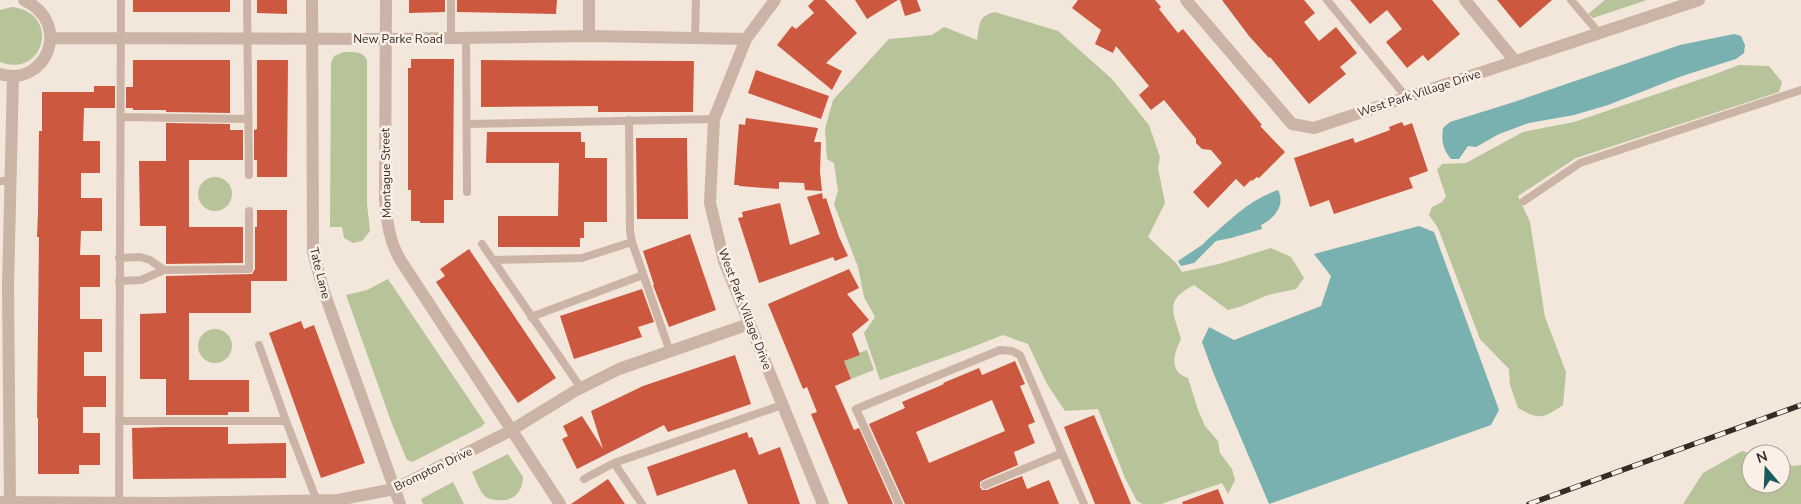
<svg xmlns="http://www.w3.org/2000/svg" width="1801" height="504" viewBox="0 0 1801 504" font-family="'Nunito Sans',sans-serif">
<rect width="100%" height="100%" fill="#f3e6da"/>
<path fill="#b7c399" d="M1605,0H1647L1593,18L1588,14Z
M12,7C62,13 44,79 0,62V10Z
M995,12L1058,31L1112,79L1149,125L1160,157L1158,168L1165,203L1148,237L1176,263L1182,272L1219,264L1271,248L1291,257L1304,278L1296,289L1268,295L1242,306L1228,310L1194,285C1164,300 1173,312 1181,339C1174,353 1168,372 1188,378L1198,410L1205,426L1218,441L1220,453L1232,469L1235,480L1228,494L1222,483L1161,504H1143L1137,501L1125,478L1098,409L1065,411L1047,384L1028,344L1003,335L970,348L880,380L864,333L875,317L864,297L858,267L834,204L838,191L834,163L827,159L825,129L833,100L889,39L932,35L944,27L977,40C980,25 977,16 995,12Z
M344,52C353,52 363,51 367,60V204L370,231L362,241L353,243L344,238L342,227H330L331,63L334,56Z
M1739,65L1769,66L1782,82L1779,92L1576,158L1518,196L1530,222L1545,317L1566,372L1563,405C1542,419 1540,420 1518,408L1510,385L1509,369L1480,339L1438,228L1429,215L1432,207L1442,202L1446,196L1437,170L1442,164L1466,163L1523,132L1574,122L1710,76Z
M198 194a17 17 0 1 1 34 0a17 17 0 1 1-34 0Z
M388,279L485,423L481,427L412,462L407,460L392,424L346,295L367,290Z
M198 346a17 17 0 1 1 34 0a17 17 0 1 1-34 0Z
M867,350L874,370L851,379L844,361L860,355L859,353Z
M1742,451L1753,454H1751V484H1781V462L1794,466L1801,465V504H1683L1703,473Z
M508,454L523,477C523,493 512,502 497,500C493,500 489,499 486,497C479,492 476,479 472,472Z
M453,482L464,504H423L421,499Z"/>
<path fill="#78b1b0" d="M1734,34L1741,36L1745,45L1744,53L1736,59L1682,76L1608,105L1574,115L1529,123L1499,134L1476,147L1468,146L1459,159H1451C1443,149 1441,141 1443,128L1450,122L1517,101L1680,45Z
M1278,190C1286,205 1274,219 1261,225L1262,229L1231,238L1216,241L1194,263L1181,266L1178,261L1202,245L1208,239C1230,220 1250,199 1278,190Z
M1419,226L1434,232L1499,410L1491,425L1269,504L1213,372L1202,342L1209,327L1234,340L1321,306L1331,276L1314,254Z"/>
<path fill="#cc583f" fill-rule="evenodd" d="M133,0H230V12H133Z
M257,0H287V14L257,13Z
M409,0H445V12L409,13Z
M457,0H557L556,14L457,12Z
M814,0H825L857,33L826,63L842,71L832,90L777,45L792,26L796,29L814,13L808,6Z
M855,0H898L867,19Z
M900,0H917L921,11L905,16Z
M1078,0H1155L1161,7L1159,9L1178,33L1183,29L1262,125L1260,126L1285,152L1259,178L1257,177L1252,181L1251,180L1244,187L1236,179L1208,208L1193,192L1222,163L1211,150L1202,149L1196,143V139L1164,100L1151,110L1139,95L1149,86L1116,46L1113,53L1095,44L1101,30L1072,8Z
M1222,0H1304L1315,13L1304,22L1319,41L1336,27L1357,53L1340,67L1346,74L1309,104L1270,57L1269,58L1249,36Z
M1350,0H1432L1460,34L1428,61L1423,55L1407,68L1386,42L1402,29L1387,10L1370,24Z
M1497,0H1552L1520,28Z
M411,59H454L453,200H444V223H420V221H411V190H408V68H411Z
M133,60H230V113L166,112V110H133V108H126V87H133Z
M257,60H288L287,177H257V160H254V130L257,129Z
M481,60L694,61L693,112H598V106L481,107Z
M756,70L829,96L821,119L748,93Z
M94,86H115V108H84L83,141H100V173H81V198H102V231H81L80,255H100V287H80V319H102V352H84V376H106V407H83V433H100V465H79V474H38V418H37L39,237H37L38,212L39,131H42V92H94Z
M746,118L818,128L814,142H821L820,172L822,191L805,190L804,183L779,182V189L739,186V185H734L739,124L745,125Z
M1402,122L1404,126L1412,123L1428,171L1409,178L1413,188L1334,214L1329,200L1310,207L1294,158L1353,138L1355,143L1390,130L1389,127Z
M166,123L230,124V130H243V160H189V227H243V263L166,264V226H140L139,161H166Z
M487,132H581V142H585V158H607V222H584V238H580V247H498V216H558L559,163H486Z
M636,138H687L688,219H637Z
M822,193L823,199L826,198L839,237L848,256L835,261L833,257L759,283L738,218L743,217L742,212L780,203L790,245L820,234L807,197Z
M257,210H287V281H251V313H189V380H249V412H228V415H166V379H140V314L166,313V276L252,274L255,269V227H257Z
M690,234L716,310L669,327L653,285H654L643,251Z
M469,249L556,378L518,403L436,282L445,276L440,269Z
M849,269L859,288L847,294L869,320L852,334L860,355L844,361L851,379L835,386L854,430L859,428L893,504H848L811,414L817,412L807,387L803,389L768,304Z
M642,289L654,322L638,327L642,337L574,359L560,316Z
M301,321L304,329L314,325L365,463L321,478L269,333Z
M735,355L751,404L668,432L664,425L577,469L562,439L568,436L563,426L582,416L603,449L591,411L643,386Z
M1015,361L1025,384L1020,386L1035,422L1028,425L1035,443L1014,452L1018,465L983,480L980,482V487L982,490H987L1022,476L1027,489L1049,480L1059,504H905L869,424L905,408L902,402L944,384L943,383L979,368L982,375ZM992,400L1005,431L929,463L916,432Z
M1094,415L1131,504H1095L1064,427Z
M166,427H228V444L286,443V478L133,479L132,428Z
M747,432L749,438L752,437L759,455L780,447L800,504H748L735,469L657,496L647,467Z
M608,479L625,504H571Z
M1218,489L1224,504H1183L1182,502Z"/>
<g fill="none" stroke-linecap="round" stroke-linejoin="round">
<path stroke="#cbb4a5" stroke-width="8" d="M247,0L249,175
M1327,0L1407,98
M1571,0L1599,33
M451,38V0
M466,38L467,192
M695,38L696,0
M120,117L248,119
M629,120L630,231L632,242L670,352
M467,124L714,119
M0,181H10
M1524,201L1580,163L1801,90
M482,244L581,388
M119,258L140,257L150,260L164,270L249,269V211
M493,260L582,258L632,242
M119,281L141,280L164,270
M531,317L643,275
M259,345L286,421L317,501
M119,421H286
M614,463L782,405
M584,479L614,463L642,504
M985,485L1062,453L1084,504
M119,503L121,0
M899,504L856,409L1000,350L1012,351L1020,355L1062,453"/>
<path stroke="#cbb4a5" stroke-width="12" d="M312,0L313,252L324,292L400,504
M386,0L385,199C387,221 389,242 401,261L560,504
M589,0V36
M775,0L746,39L714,119L710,203L724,261L823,504
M1186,0L1292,124L1314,128L1699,0
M1465,0L1515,61
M51,38L386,39L589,36L746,39
M0,74C45,88 74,24 24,0
M0,502L164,503L338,500L394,489L510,431L575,391L619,369L749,324
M10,502L8,287L13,76"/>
<g stroke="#372b27" stroke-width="5.5">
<path id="rail" d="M1529,504L1801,405"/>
</g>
<use href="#rail" stroke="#faf0e7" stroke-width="4" stroke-dasharray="11" stroke-linecap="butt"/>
</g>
<g text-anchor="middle" stroke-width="5" stroke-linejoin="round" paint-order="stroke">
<g font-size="12" fill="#372b27" stroke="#faf0e7">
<text x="398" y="43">New Parke Road</text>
<text transform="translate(1419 93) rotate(-18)" y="4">West Park Village Drive</text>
<text transform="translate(386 173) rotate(-91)" y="4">Montague Street</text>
<text transform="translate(320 273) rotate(76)" y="4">Tate Lane</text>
<text transform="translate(745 309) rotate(69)" y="4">West Park Village Drive</text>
<text transform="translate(433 469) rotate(-26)" y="4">Brompton Drive</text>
</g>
</g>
<g transform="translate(1766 469) rotate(341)"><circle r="24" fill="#faf0e7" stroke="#aca19a"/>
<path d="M0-4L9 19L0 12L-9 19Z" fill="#1a5a5a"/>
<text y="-8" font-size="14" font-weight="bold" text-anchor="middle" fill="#372b27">N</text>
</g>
</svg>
